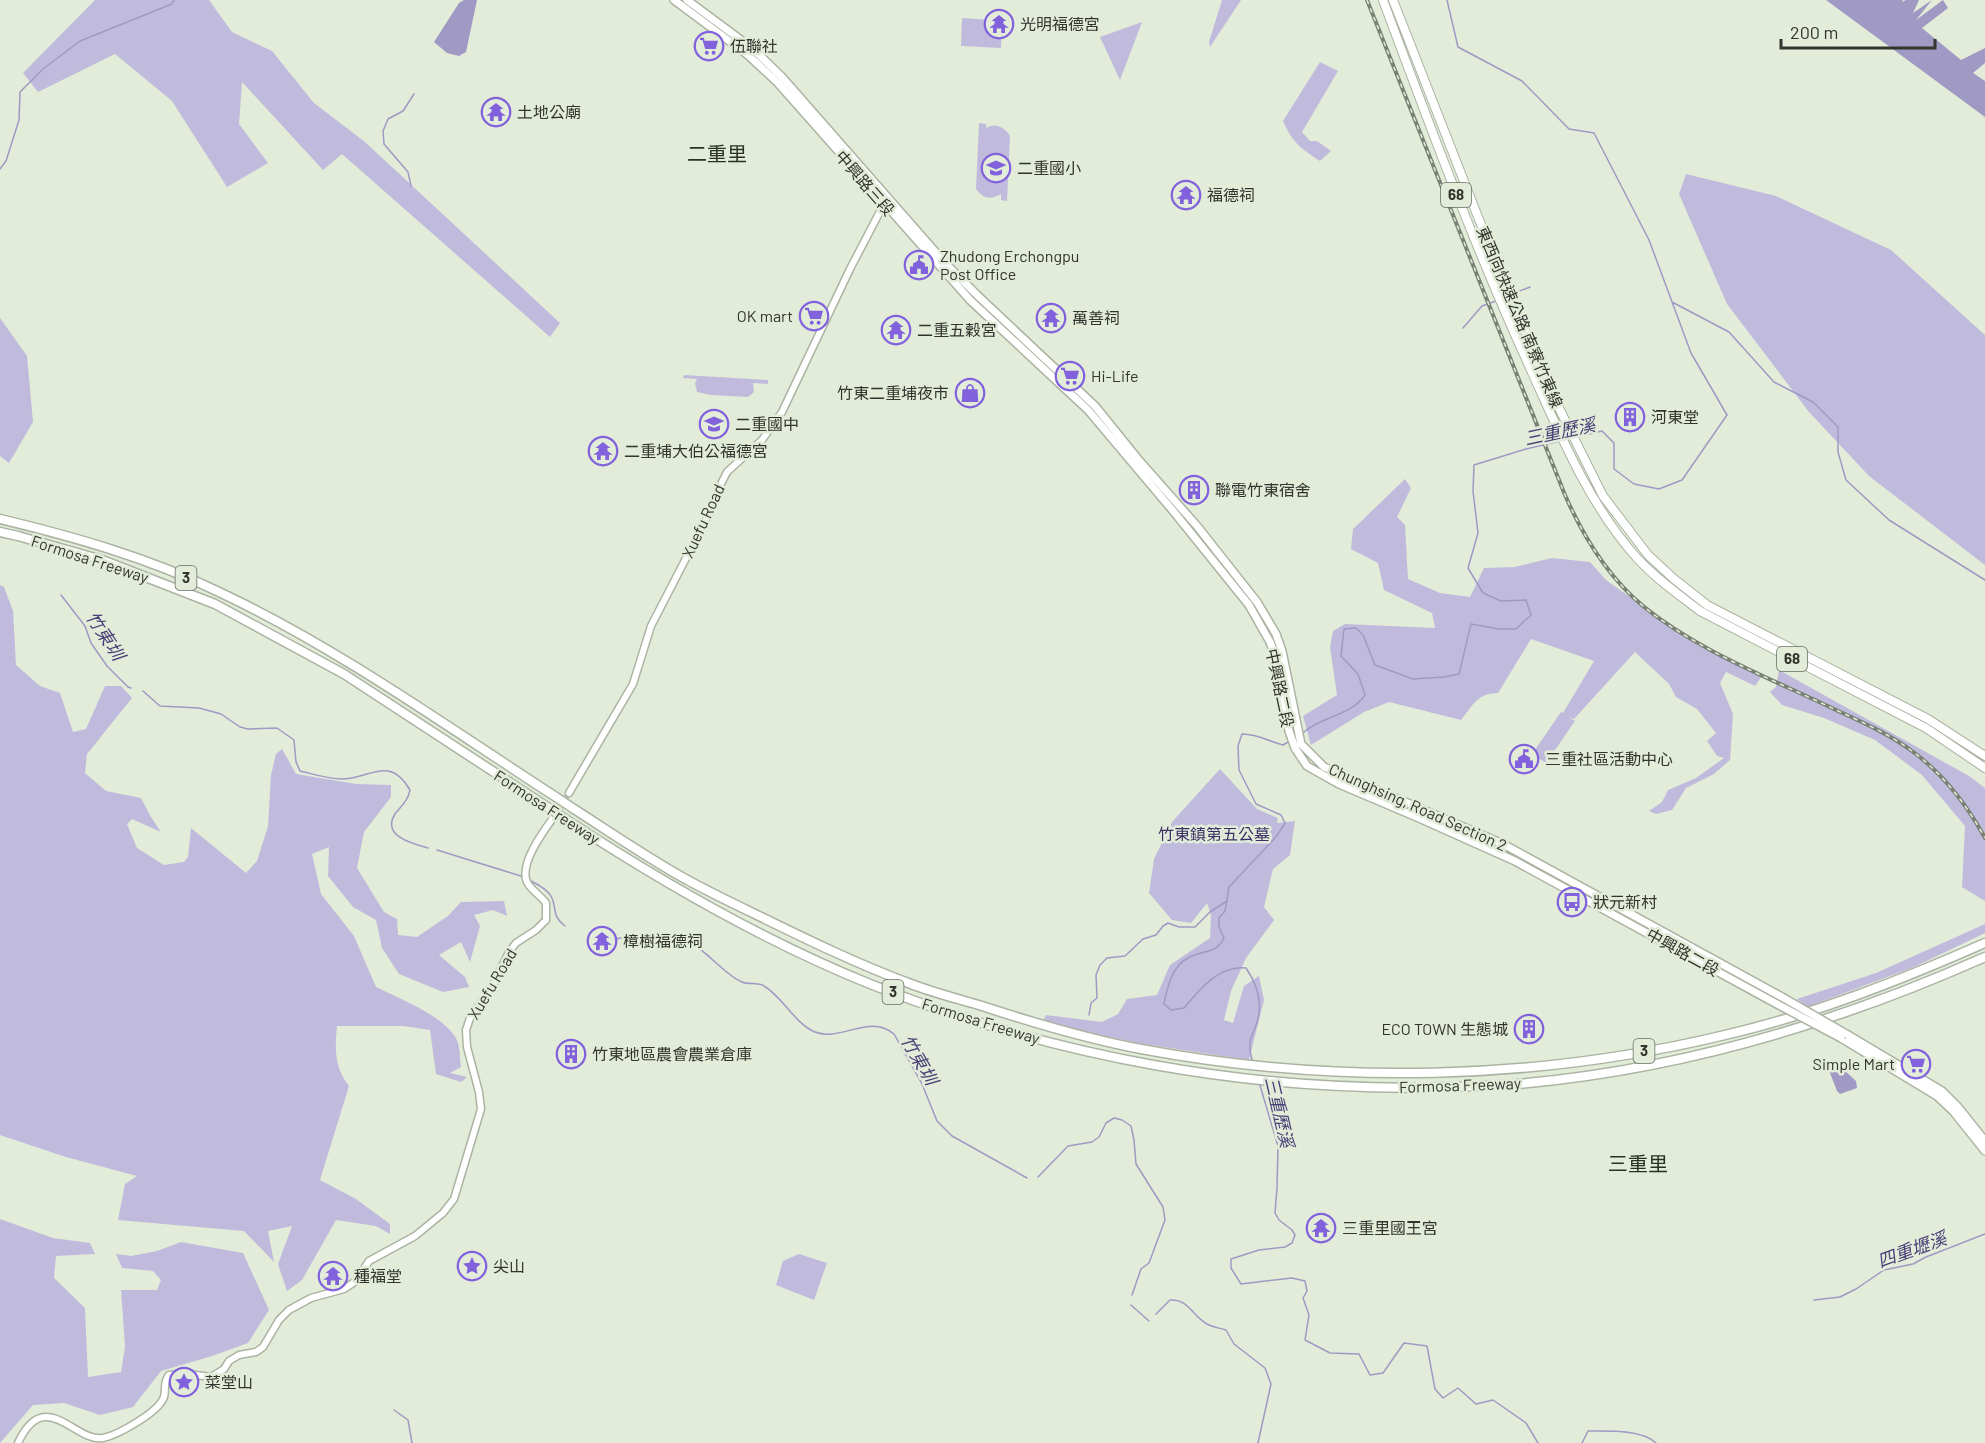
<svg xmlns="http://www.w3.org/2000/svg" width="1985" height="1443" viewBox="0 0 1985 1443" font-family="Barlow,'Noto Sans TC',sans-serif">
<rect width="100%" height="100%" fill="#e2ecd9"/>
<path fill="#c0bbdd" d="M95,0H209L232,32L272,51L314,103L365,142L560,323L550,337L342,154L323,170L242,82L239,124L268,163L227,187L172,101L115,54L38,92L23,73Z
M1222,0H1241L1210,47L1209,42Z
M962,18L994,20L993,30H1002L1001,48L961,46Z
M1142,22L1120,80L1100,37Z
M1320,62L1338,71L1302,132L1310,141H1317L1331,151L1320,161C1300,148 1293,143 1283,121Z
M979,123L986,124V128C995,122 1005,127 1010,136L1007,201L1001,200V194C991,200 983,199 976,189Z
M1686,174L1776,196L1891,250L1985,335V565L1869,476L1809,412L1727,304L1679,194Z
M0,318L27,356L33,422L9,463L0,456Z
M684,375L768,380V384L753,383L754,392L748,397L711,395L697,392L695,383L697,379L683,378Z
M1405,479L1411,488L1397,517L1405,525L1408,579L1440,593L1470,597L1484,568L1515,567L1552,558L1590,562L1606,580L1697,645L1762,676L1755,686L1726,672L1720,683L1733,714L1730,760L1714,774L1686,788L1672,810L1656,814L1649,811L1662,802L1668,790L1696,778L1724,758L1717,756L1707,741L1716,733L1697,709L1676,697L1669,684L1635,652L1574,719L1568,717L1575,721L1546,763L1532,754L1561,712L1563,713L1594,661L1531,639L1498,693C1478,693 1473,705 1461,720L1389,702L1364,712L1311,745L1303,716L1337,695L1330,647L1333,631L1345,624L1435,628L1432,613L1384,590L1378,563L1351,549L1353,529Z
M0,585L4,587L13,611L16,665L40,686L60,693L73,732L86,729L105,686H121L132,698L87,754L85,773L106,791L141,798L151,817L161,832L132,819L127,824L137,848L164,865L184,862L188,857L191,828L246,873L257,861L268,826L271,775L276,754L282,749L296,774L356,784L391,785V797L364,832L357,868L384,912L397,919L398,935L417,937L448,916L461,902L504,901L507,916L493,910L474,915L480,926L470,962L461,942L439,955L465,977L469,987L443,992L399,974L382,948L376,920L353,907L328,876L329,847L312,854L321,894L354,936L376,987C398,998 450,1018 458,1043C460,1050 460,1060 461,1067L450,1073L467,1077L461,1082L436,1074L430,1030L403,1026H337C335,1049 334,1067 349,1086L320,1180L356,1199L390,1224V1234L376,1226L336,1220L302,1280L287,1291L278,1264L292,1226L268,1231L274,1262L244,1231L118,1220L125,1184L137,1176L66,1157L0,1135Z
M1779,670L1969,776L1985,788V901L1962,887L1965,826L1922,775L1875,740L1824,718L1782,705L1770,692L1776,687Z
M1220,769L1257,809L1278,818L1277,823L1295,821L1290,855L1273,869L1264,907L1274,920L1246,958L1231,991L1224,1020L1233,1023L1244,986L1259,976L1264,1000L1249,1060L1137,1043L1055,1025L1044,1019L1046,1015L1102,1022L1118,1014L1127,999L1157,995L1170,965L1210,938L1211,915L1207,903L1191,923L1172,920L1149,893L1154,859L1172,822Z
M1985,924V933L1914,967L1807,1007L1797,999L1876,973Z
M0,1219L53,1238L90,1243L95,1254L56,1256L54,1278L85,1308L88,1377L121,1372L125,1347L121,1290H157L161,1280L153,1271L122,1268L116,1254L131,1256L157,1251L181,1242L243,1253L269,1310L248,1343L212,1356L161,1371L133,1407L100,1415L64,1403L33,1405L0,1443Z
M799,1254L827,1263L814,1300L776,1285L783,1261Z"/>
<path fill="#a099c4" d="M464,0H477L466,52L459,56L447,53L434,42L459,3Z
M1826,0H1903L1902,2L1906,0H1919L1913,13L1932,0L1916,20L1943,0L1948,8L1922,28L1961,60L1985,48V63L1973,73L1985,81V117Z
M1839,1068L1844,1070L1856,1081L1857,1088L1840,1094L1837,1091L1830,1073L1833,1069Z"/>
<g fill="none" stroke-linecap="round" stroke-linejoin="round">
<path stroke="#a099c4" stroke-width="1.5" d="M1447,0L1458,47L1522,81L1569,129L1594,133L1649,240L1691,353L1727,415L1682,480L1659,489L1634,484L1614,469V443L1602,431L1576,437
M0,169L6,161L19,120L20,92L43,69L80,41L172,4L174,0
M411,186L408,172L384,144L383,131L388,119L403,111L414,94
M1512,294L1530,287
M1672,302L1729,332L1774,382L1813,402L1838,427V452L1846,480L1889,520L1985,580
M1463,328L1482,306L1496,301
M61,595L85,626L91,643L107,666L128,687L131,688
M143,691L160,706L199,708L221,714L240,727L248,729L277,728L294,740L296,762L300,771C313,774 328,779 342,779C369,779 389,754 410,790C408,801 401,806 395,814C381,836 413,844 428,848
M1304,732C1322,716 1351,716 1365,695L1358,674L1341,656L1344,629L1356,628L1363,635L1375,665L1413,679L1444,677L1459,674L1471,624L1499,629H1516L1531,615L1526,600L1501,601L1483,593L1468,568L1478,533L1473,491L1474,465L1526,449L1560,441
M437,850L521,876
M531,881C537,884 547,889 551,896C558,908 550,914 565,926
M614,939C636,936 671,932 691,943C708,952 725,975 742,982C748,985 758,982 764,986C782,996 795,1024 815,1032C841,1042 870,1013 894,1034L922,1084L937,1121L952,1136L1027,1178
M1089,1015L1091,1003L1097,998L1096,975L1100,965L1107,958L1125,956L1143,939L1156,935L1163,926L1168,923L1179,927H1195L1210,912L1227,901
M1252,1060C1245,1034 1257,1034 1259,1013C1261,996 1255,981 1246,968C1219,965 1200,989 1184,1008L1171,1010L1164,1004C1167,988 1172,966 1188,958C1202,950 1217,954 1224,938L1219,927V918L1225,911L1229,887L1276,837L1285,823L1281,815L1256,804L1239,770L1238,746L1242,734C1258,734 1268,741 1283,745L1288,742
M1259,1082L1278,1146L1277,1188L1275,1213L1279,1220L1292,1230L1295,1235L1292,1243L1285,1247L1259,1250L1231,1259V1268L1241,1284L1292,1278L1305,1281L1307,1291L1303,1298L1309,1315L1305,1340L1330,1353L1359,1354L1370,1375L1383,1373L1404,1343L1427,1346L1435,1389L1443,1398L1458,1388L1476,1404L1493,1400L1526,1423L1538,1443
M1038,1177L1068,1146L1092,1142L1099,1137L1106,1123L1114,1118L1122,1120L1131,1126L1134,1140L1136,1164L1163,1207L1165,1220L1149,1263L1141,1269L1132,1295
M1814,1300L1840,1297L1856,1289L1884,1270L1913,1264L1926,1257L1985,1234
M1131,1305L1149,1321
M1156,1314L1170,1300C1189,1299 1192,1316 1207,1324C1212,1327 1220,1328 1226,1330L1234,1344L1265,1368L1271,1384L1258,1443
M394,1410L408,1420L412,1443
M1582,1443L1588,1431C1608,1431 1641,1429 1656,1443"/>
<path stroke="#bfc7b7" stroke-width="6" stroke-dasharray="6 3" stroke-linecap="butt" d="M555,816L569,793"/>
<g stroke="#abb4a3" stroke-width="9">
<path id="tertiary" d="M569,793L633,684L651,626L713,506L721,484L727,472L762,440L782,412L850,269L886,200
M18,1443C45,1385 75,1443 103,1438C118,1435 159,1412 164,1397C166,1389 163,1382 169,1375L188,1374L211,1377L224,1369L229,1361L239,1355L256,1352L263,1347L279,1320L289,1310L311,1298L344,1289L356,1281L369,1261L415,1236L443,1213L454,1199L481,1109L479,1092L467,1047L466,1030L470,1018L492,987L509,952L516,943L536,930L546,920V903C541,896 530,889 527,882C519,864 543,832 553,818"/>
</g>
<g stroke="#abb4a3" stroke-width="10">
<path id="secondary" d="M674,0L748,55L777,82L970,300L1088,410L1174,512L1249,605L1270,642L1276,658L1289,731L1295,748L1307,766L1339,784L1419,818L1515,861L1777,1004
M687,0L753,49L782,77L945,263L977,295L1095,406L1137,458L1197,526L1257,602L1276,634L1282,651L1301,744L1324,767L1503,844L1782,997
M1848,1035L1942,1091L1958,1107L1985,1141
M1841,1038L1937,1096L1953,1111L1985,1151"/>
</g>
<g stroke="#abb4a3" stroke-width="10">
<path id="trunk" d="M1383,0C1429,124 1475,248 1530,368C1559,432 1589,505 1637,558C1655,578 1678,594 1700,611L1926,728L1985,768
M1393,0L1478,217L1547,384L1603,496L1648,555L1674,579L1707,605L1928,719L1985,756"/>
</g>
<g stroke="#abb4a3" stroke-width="11">
<path id="motorway" d="M0,519C75,537 149,558 219,592C338,648 446,726 556,797
M0,532L18,536L102,560L215,604L344,674L549,808
M574,809C610,832 645,856 682,877C705,890 730,902 755,914C806,939 857,964 911,984C934,993 959,999 982,1006C1034,1023 1087,1039 1141,1049C1334,1085 1534,1081 1725,1035C1815,1014 1901,980 1985,943
M567,820C663,883 764,941 870,984C1054,1057 1252,1093 1449,1087C1472,1086 1495,1086 1517,1084C1679,1070 1837,1023 1985,957"/>
</g>
<use href="#tertiary" stroke="#fff" stroke-width="6"/>
<use href="#secondary" stroke="#fff" stroke-width="7"/>
<use href="#trunk" stroke="#fff" stroke-width="8"/>
<use href="#motorway" stroke="#fff" stroke-width="8"/>
<g stroke="#798074" stroke-width="4">
<path id="rail" d="M1367,0L1565,495C1583,536 1608,577 1643,606C1698,651 1772,679 1836,710C1862,722 1889,734 1912,751C1942,773 1967,805 1985,838"/>
</g>
<use href="#rail" stroke="#e2ecd9" stroke-width="1.5" stroke-dasharray="4.5" stroke-linecap="butt"/>
<g stroke="#abb4a3" stroke-width="10" stroke-linecap="butt">
<path id="secondary-bridge" d="M1782,997L1848,1035
M1777,1004L1841,1038"/>
</g>
<g stroke="#abb4a3" stroke-width="11" stroke-linecap="butt">
<path id="motorway-bridge" d="M556,797L574,809
M549,808L567,820"/>
</g>
<use href="#secondary-bridge" stroke="#fff" stroke-width="7"/>
<use href="#motorway-bridge" stroke="#fff" stroke-width="8"/>
</g>
<defs>
<g id="temple-ring" transform="scale(1.5)"><circle r="9.5" fill="#e2ecd9" stroke="#8161dc" stroke-width="1.5"/><path d="M0-6L5-2H3V0L6.5 2.5H4V6H1.5V3h-3V6H-4V2.5H-6.5L-3 0V-2H-5Z" fill="#8161dc"/></g>
<g id="supermarket-ring" transform="scale(1.5)"><circle r="9.5" fill="#e2ecd9" stroke="#8161dc" stroke-width="1.5"/><path d="M-6-5.5h2.5l.6 2H6L4.5 2H-2.5L-4.4-4H-6ZM-1.5 3.2a1.3 1.3 0 1 0 .1 0ZM3 3.2a1.3 1.3 0 1 0 .1 0Z" fill="#8161dc"/></g>
<g id="school-ring" transform="scale(1.5)"><circle r="9.5" fill="#e2ecd9" stroke="#8161dc" stroke-width="1.5"/><path d="M0-5L7-2L0 1L-7-2ZM-4 1L0 2.5L4 1V4Q0 6-4 4Z" fill="#8161dc"/></g>
<g id="civic-ring" transform="scale(1.5)"><circle r="9.5" fill="#e2ecd9" stroke="#8161dc" stroke-width="1.5"/><path d="M-.6-6.5H3V-4.5H.6V-3L4-1V1h2V6H-6V1h2V-1L-.6-3ZM-1.2 2.5V6h2.4V2.5Z" fill="#8161dc"/></g>
<g id="shop-ring" transform="scale(1.5)"><circle r="9.5" fill="#e2ecd9" stroke="#8161dc" stroke-width="1.5"/><path d="M-5-2.5h2.3a2.7 3.5 0 0 1 5.4 0H5L5.5 6h-11ZM-1.5-2.5h3a1.5 2.3 0 0 0-3 0Z" fill="#8161dc"/></g>
<g id="building-ring" transform="scale(1.5)"><circle r="9.5" fill="#e2ecd9" stroke="#8161dc" stroke-width="1.5"/><path d="M-4-6H4V6H1V3H-1V6H-4ZM-2.5-4.3h1.7v1.8h-1.7ZM.8-4.3h1.7v1.8H.8ZM-2.5-1h1.7V.8h-1.7ZM.8-1h1.7V.8H.8Z" fill="#8161dc"/></g>
<g id="bus-ring" transform="scale(1.5)"><circle r="9.5" fill="#e2ecd9" stroke="#8161dc" stroke-width="1.5"/><path d="M-5-6H5V4H4V6H2V4H-2V6H-4V4H-5ZM-3.5-4V0h7V-4ZM-3.5 1.2v1.5H-2V1.2ZM2 1.2v1.5H3.5V1.2Z" fill="#8161dc"/></g>
<g id="sight-ring" transform="scale(1.5)"><circle r="9.5" fill="#e2ecd9" stroke="#8161dc" stroke-width="1.5"/><path d="M0-6L1.8-2.2L6-1.7L2.9 1.2L3.7 5.4L0 3.3L-3.7 5.4L-2.9 1.2L-6-1.7L-1.8-2.2Z" fill="#8161dc"/></g>
</defs>
<g fill-rule="evenodd">
<use href="#temple-ring" x="999" y="24"/>
<use href="#supermarket-ring" x="709" y="46"/>
<use href="#temple-ring" x="496" y="112"/>
<use href="#school-ring" x="996" y="168"/>
<use href="#temple-ring" x="1186" y="195"/>
<use href="#civic-ring" x="919" y="265"/>
<use href="#supermarket-ring" x="814" y="316"/>
<use href="#temple-ring" x="1051" y="318"/>
<use href="#temple-ring" x="896" y="330"/>
<use href="#supermarket-ring" x="1070" y="376"/>
<use href="#shop-ring" x="970" y="393"/>
<use href="#building-ring" x="1630" y="417"/>
<use href="#school-ring" x="714" y="424"/>
<use href="#temple-ring" x="603" y="451"/>
<use href="#building-ring" x="1194" y="490"/>
<use href="#civic-ring" x="1524" y="759"/>
<use href="#bus-ring" x="1572" y="902"/>
<use href="#temple-ring" x="602" y="941"/>
<use href="#building-ring" x="1529" y="1029"/>
<use href="#building-ring" x="571" y="1054"/>
<use href="#supermarket-ring" x="1916" y="1064"/>
<use href="#temple-ring" x="1321" y="1228"/>
<use href="#sight-ring" x="472" y="1266"/>
<use href="#temple-ring" x="333" y="1276"/>
<use href="#sight-ring" x="184" y="1382"/>
</g>
<g text-anchor="middle" stroke-width="5" stroke-linejoin="round" paint-order="stroke">
<g fill="#e2ecd9" stroke="#666c61" stroke-width="1.5">
<rect x="1441" y="183" width="30" height="24" rx="4.5"/>
<rect x="175.5" y="566" width="21" height="24" rx="4.5"/>
<rect x="1777" y="647" width="30" height="24" rx="4.5"/>
<rect x="882.5" y="980" width="21" height="24" rx="4.5"/>
<rect x="1633.5" y="1039" width="21" height="24" rx="4.5"/>
</g>
<g font-size="15" font-weight="bold" fill="#31352e">
<text x="1456" y="200">68</text>
<text x="186" y="583">3</text>
<text x="1792" y="664">68</text>
<text x="893" y="997">3</text>
<text x="1644" y="1056">3</text>
</g>
<g font-size="16" fill="#31352e" stroke="#e2ecd9" text-anchor="start">
<text x="1020" y="30">光明福德宮</text>
<text x="730" y="52">伍聯社</text>
<text x="517" y="118">土地公廟</text>
<text x="1017" y="174">二重國小</text>
<text x="1207" y="201">福德祠</text>
<text x="940" y="262">Zhudong Erchongpu<tspan x="940" dy="18">Post Office</tspan></text>
<text x="793" y="322" text-anchor="end">OK mart</text>
<text x="1072" y="324">萬善祠</text>
<text x="917" y="336">二重五穀宮</text>
<text x="1091" y="382">Hi-Life</text>
<text x="949" y="399" text-anchor="end">竹東二重埔夜市</text>
<text x="1651" y="423">河東堂</text>
<text x="735" y="430">二重國中</text>
<text x="624" y="457">二重埔大伯公福德宮</text>
<text x="1215" y="496">聯電竹東宿舍</text>
<text x="1545" y="765">三重社區活動中心</text>
<text x="1593" y="908">狀元新村</text>
<text x="623" y="947">樟樹福德祠</text>
<text x="1508" y="1035" text-anchor="end">ECO TOWN 生態城</text>
<text x="592" y="1060">竹東地區農會農業倉庫</text>
<text x="1895" y="1070" text-anchor="end">Simple Mart</text>
<text x="1342" y="1234">三重里國王宮</text>
<text x="493" y="1272">尖山</text>
<text x="354" y="1282">種福堂</text>
<text x="205" y="1388">菜堂山</text>
</g>
<g font-size="16" fill="#31352e" stroke="#e2ecd9">
<text transform="translate(865 183) rotate(49)" y="6">中興路三段</text>
<text transform="translate(1520 317) rotate(67)" y="6">東西向快速公路 南寮竹東線</text>
<text transform="translate(703 521) rotate(-65)" y="6">Xuefu Road</text>
<text transform="translate(90 559) rotate(18)" y="6">Formosa Freeway</text>
<text transform="translate(1280 688) rotate(78)" y="6">中興路二段</text>
<text transform="translate(547 807) rotate(33)" y="6">Formosa Freeway</text>
<text transform="translate(1418 807) rotate(24)" y="6">Chunghsing, Road Section 2</text>
<text transform="translate(1683 952) rotate(29)" y="6">中興路二段</text>
<text transform="translate(492 984) rotate(-59)" y="6">Xuefu Road</text>
<text transform="translate(981 1021) rotate(17)" y="6">Formosa Freeway</text>
<text transform="translate(1460 1085) rotate(-2)" y="6">Formosa Freeway</text>
</g>
<g font-size="16" fill="#3b2e65" stroke="#e2ecd9">
<text x="1214" y="840">竹東鎮第五公墓</text>
</g>
<g font-size="18" font-style="italic" fill="#4b3f77" stroke="#e2ecd9">
<text transform="translate(1560 432) rotate(-12)" y="6">三重歷溪</text>
<text transform="translate(105 636) rotate(57)" y="6">竹東圳</text>
<text transform="translate(919 1060) rotate(60)" y="6">竹東圳</text>
<text transform="translate(1279 1112) rotate(77)" y="6">三重歷溪</text>
<text transform="translate(1912 1250) rotate(-20)" y="6">四重壢溪</text>
</g>
<g font-size="20" fill="#2a3123" stroke="#e2ecd9">
<text x="717" y="161">二重里</text>
<text x="1638" y="1171">三重里</text>
</g>
</g>
<path d="M1781 39v9h154v-9" fill="none" stroke="#31352e" stroke-width="3"/>
<text x="1790" y="39" font-size="18" fill="#31352e" stroke="#e2ecd9" stroke-width="4.5" paint-order="stroke">200 m</text>
</svg>
